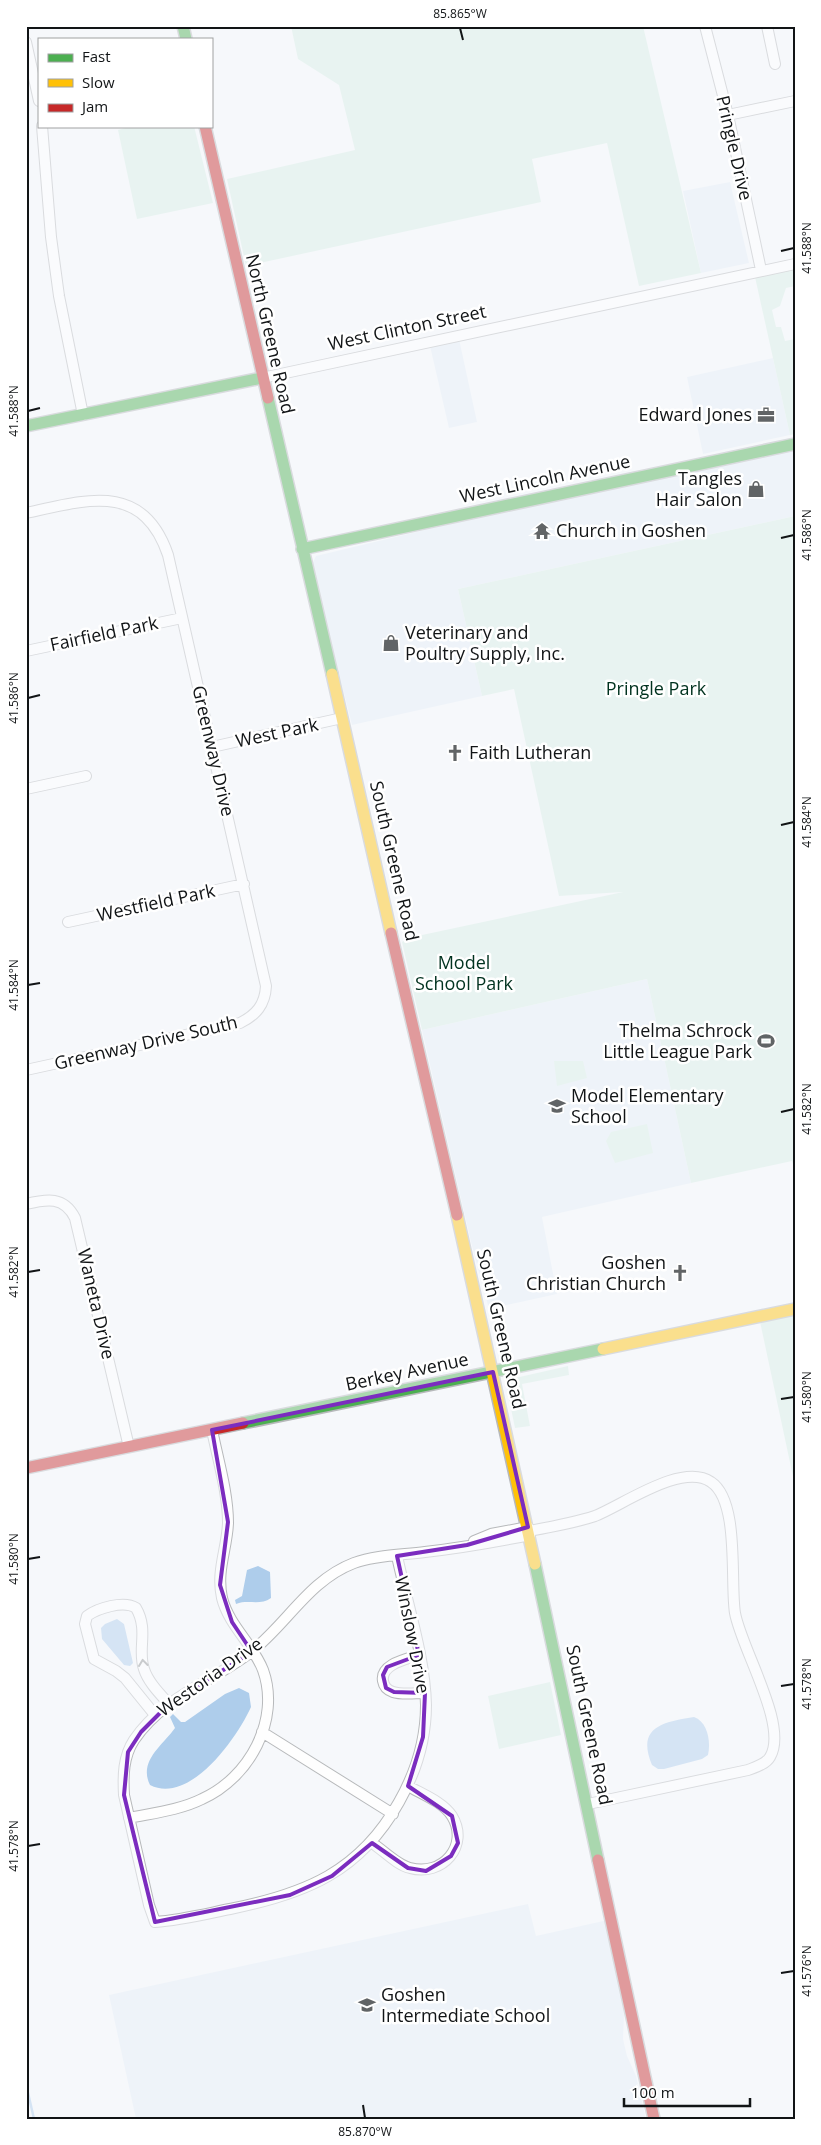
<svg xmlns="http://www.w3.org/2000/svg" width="821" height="2145" viewBox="0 0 821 2145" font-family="'Open Sans',sans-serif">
<rect width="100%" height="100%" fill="#f6f8fb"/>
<path fill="#e5eef6" d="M730,182L749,263L701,273L683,191Z
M459,339L477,422L449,428L430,346Z
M773,358L790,435L703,454L687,377Z
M795,450V516L458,589L482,696L352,725L312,568V564L316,556L529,505Z
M647,979L691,1183L542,1217L557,1294L489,1309L471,1242L422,1030Z
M528,1904L536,1936L608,1920L624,2015L623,2039L627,2056L636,2076L646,2119H136L109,1995Z"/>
<path fill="#d8eee4" d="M291,26H643L701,273L639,286L607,143L532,159L541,202L246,266L227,179L355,150L339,85L298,59Z
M132,126H194L213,203L137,219L118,130Z
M795,268V286L786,288L780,306L772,310L776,327H781L785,341L795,339V434L790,435L755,277Z
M795,516V1171L792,1161L691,1183L647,979L422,1030L402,942L408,938L623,892L559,896L514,689L482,696L458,589Z
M554,1061H583L587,1078L557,1086Z
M647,1124L653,1153L615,1163L606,1141L611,1132Z
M795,1309V1486L759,1317Z
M568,1366L569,1375L522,1384L530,1426L515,1428L507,1389L508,1382L515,1378Z
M550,1682L561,1735L499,1749L488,1696Z"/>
<path fill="#aecdeb" d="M258,1566L270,1572L271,1598C260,1606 248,1599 236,1604L235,1600L242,1596L247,1570Z
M117,1619L124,1624L133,1663L130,1666L124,1665L102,1639L101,1628L105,1624Z
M239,1688L249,1693L251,1707C237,1738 190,1805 150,1785C138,1761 163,1745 175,1728L170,1717L173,1714L181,1722H185L225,1694Z
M694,1717C708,1722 711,1742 708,1755L702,1759L664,1769H658L652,1765C636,1727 663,1722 694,1717Z"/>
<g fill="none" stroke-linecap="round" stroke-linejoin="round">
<path stroke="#aecdeb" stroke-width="2.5" d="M26,2084L34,2119"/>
<g stroke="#b7b9bb" stroke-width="12">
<path id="street" d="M705,26L728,115L761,270
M767,26L775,64
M26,42L39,101
M728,115L795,101
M42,126L51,237L59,296L83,415
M262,378L795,264
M26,513C86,500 143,481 168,555L266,986C265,1005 256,1015 240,1023L26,1070
M26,651L182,618
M212,747L342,718
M26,789L86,776
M68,922L244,884
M26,1204C47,1199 64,1196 75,1218L129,1447
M529,1531C551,1527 574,1523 595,1516C623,1505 682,1462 711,1482C740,1501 730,1583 735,1613C741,1648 789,1726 770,1757C766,1764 756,1767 748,1770L588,1804
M474,1541L491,1534L528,1527
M397,1556C407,1603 425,1657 426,1705C426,1740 416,1772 399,1802C360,1872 305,1894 230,1909C205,1914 181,1920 155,1922L149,1905L124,1795C123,1776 123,1757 134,1740C163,1697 212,1682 251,1652C287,1624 309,1580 354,1563C376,1555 402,1555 425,1552C460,1548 495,1542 530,1535
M419,1655C407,1659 380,1664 383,1681C384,1687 387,1690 393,1692C402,1695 415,1693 425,1693
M155,1715L125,1678L116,1671L94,1659L85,1624L87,1616C98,1608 124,1600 136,1608C149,1630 137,1650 144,1669C148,1682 160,1694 169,1704
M262,1732L393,1814
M129,1818C153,1813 180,1810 202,1799C249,1778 281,1720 263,1670C253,1644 229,1626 222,1598C216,1571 227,1549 228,1523C228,1493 218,1460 212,1430
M372,1843C383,1850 397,1865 410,1868C442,1877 470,1846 452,1816C443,1802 422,1794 408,1786"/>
</g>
<g stroke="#b7b9bb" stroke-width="14">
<path id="fast" d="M183,26L186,39
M268,398L332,674
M26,426L262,378
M302,549L795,444
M243,1423L603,1349
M535,1564L598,1860"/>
</g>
<g stroke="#b7b9bb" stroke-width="14">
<path id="slow" d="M332,674L391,933
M457,1215L535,1564
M603,1349L795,1309"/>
</g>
<g stroke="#b7b9bb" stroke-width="14">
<path id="jam" d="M205,126L268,398
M391,933L457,1215
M26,1468L243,1423
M598,1860L654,2119"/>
</g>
<use href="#street" stroke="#fefefe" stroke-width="10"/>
<use href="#fast" stroke="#4caf50" stroke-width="11"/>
<use href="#slow" stroke="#ffc107" stroke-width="11"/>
<use href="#jam" stroke="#c62828" stroke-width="11"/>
</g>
<defs><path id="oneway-chevron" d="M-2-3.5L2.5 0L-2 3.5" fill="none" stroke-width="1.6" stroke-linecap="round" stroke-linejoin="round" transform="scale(1.25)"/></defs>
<use stroke="#939596" href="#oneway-chevron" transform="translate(143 1663) rotate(-97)"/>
<path d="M0 0H821V2145H0ZM493,1372L528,1527L467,1545L397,1556L419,1655L387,1667L383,1675L386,1688L394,1692L425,1693L423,1737L408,1786L452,1816L458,1843L451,1856L426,1871L408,1868L372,1843L332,1876L290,1895L155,1922L124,1795L128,1752L141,1732L169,1704L252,1652L232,1622L220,1585L228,1522L212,1430Z" fill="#f6f8fb" fill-opacity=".55" fill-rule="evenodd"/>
<path fill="none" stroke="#7b2cbf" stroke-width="4" stroke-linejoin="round" d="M493,1372L528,1527L467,1545L397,1556L419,1655L387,1667L383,1675L386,1688L394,1692L425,1693L423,1737L408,1786L452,1816L458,1843L451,1856L426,1871L408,1868L372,1843L332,1876L290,1895L155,1922L124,1795L128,1752L141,1732L169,1704L252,1652L232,1622L220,1585L228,1522L212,1430Z"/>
<path fill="none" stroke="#111416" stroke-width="2" d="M460,28L463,40M781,251L794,248M28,411L40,408M781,538L794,535M28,698L40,695M781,825L794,822M28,985L40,983M781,1112L794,1109M28,1272L40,1270M781,1399L794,1397M28,1559L40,1557M781,1686L794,1684M28,1846L40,1844M781,1973L794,1971M363,2105L365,2118"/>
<defs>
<g id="office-bare" transform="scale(1.35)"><path d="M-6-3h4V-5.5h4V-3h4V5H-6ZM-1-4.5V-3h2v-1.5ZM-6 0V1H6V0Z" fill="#616466" stroke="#fff" stroke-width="2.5" paint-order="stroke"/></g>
<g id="shop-bare" transform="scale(1.35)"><path d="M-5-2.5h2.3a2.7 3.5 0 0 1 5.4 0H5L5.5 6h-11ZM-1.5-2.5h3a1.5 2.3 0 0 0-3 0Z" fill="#616466" stroke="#fff" stroke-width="2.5" paint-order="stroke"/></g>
<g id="temple-bare" transform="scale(1.35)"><path d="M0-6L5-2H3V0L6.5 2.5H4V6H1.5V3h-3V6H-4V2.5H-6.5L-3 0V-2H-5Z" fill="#616466" stroke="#fff" stroke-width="2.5" paint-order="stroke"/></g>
<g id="church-bare" transform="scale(1.35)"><path d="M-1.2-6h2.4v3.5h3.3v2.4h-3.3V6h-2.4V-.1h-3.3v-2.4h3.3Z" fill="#616466" stroke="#fff" stroke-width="2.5" paint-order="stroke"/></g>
<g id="stadium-bare" transform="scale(1.35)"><path d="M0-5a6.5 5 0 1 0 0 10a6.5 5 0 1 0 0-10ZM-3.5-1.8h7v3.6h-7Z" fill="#616466" stroke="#fff" stroke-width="2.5" paint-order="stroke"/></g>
<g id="school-bare" transform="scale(1.35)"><path d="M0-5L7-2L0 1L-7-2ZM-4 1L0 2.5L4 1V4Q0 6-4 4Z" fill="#616466" stroke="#fff" stroke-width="2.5" paint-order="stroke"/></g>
</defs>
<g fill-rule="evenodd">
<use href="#office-bare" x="766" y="415"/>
<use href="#shop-bare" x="756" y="489"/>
<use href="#temple-bare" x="542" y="531"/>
<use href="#shop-bare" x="391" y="643"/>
<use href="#church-bare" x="455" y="753"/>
<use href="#stadium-bare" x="766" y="1041"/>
<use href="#school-bare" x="557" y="1106"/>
<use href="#church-bare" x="680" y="1273"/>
<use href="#school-bare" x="367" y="2005"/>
</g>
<g text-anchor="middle" stroke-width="5" stroke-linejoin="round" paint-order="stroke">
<g font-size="18" fill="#111416" stroke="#fff">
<text transform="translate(734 148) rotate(77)" y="6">Pringle Drive</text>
<text transform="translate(407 328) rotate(-12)" y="6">West Clinton Street</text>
<text transform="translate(270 334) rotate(77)" y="6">North Greene Road</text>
<text transform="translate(545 479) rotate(-12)" y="6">West Lincoln Avenue</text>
<text transform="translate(104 634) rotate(-12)" y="6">Fairfield Park</text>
<text transform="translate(277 733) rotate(-12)" y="6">West Park</text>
<text transform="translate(213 751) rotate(77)" y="6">Greenway Drive</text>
<text transform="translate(394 861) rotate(77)" y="6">South Greene Road</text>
<text transform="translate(156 903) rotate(-12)" y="6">Westfield Park</text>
<text transform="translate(146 1043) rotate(-13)" y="6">Greenway Drive South</text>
<text transform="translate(96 1304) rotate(77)" y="6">Waneta Drive</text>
<text transform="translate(501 1329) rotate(77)" y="6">South Greene Road</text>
<text transform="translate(407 1372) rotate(-12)" y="6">Berkey Avenue</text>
<text transform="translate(412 1635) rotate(79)" y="6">Winslow Drive</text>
<text transform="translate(210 1677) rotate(-35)" y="6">Westoria Drive</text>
<text transform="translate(589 1725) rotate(78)" y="6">South Greene Road</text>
</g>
<g font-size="18" fill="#111416" stroke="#fff" text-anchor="start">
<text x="752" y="421" text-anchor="end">Edward Jones</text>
<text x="742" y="485" text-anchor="end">Tangles<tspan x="742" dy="21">Hair Salon</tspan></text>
<text x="556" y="537">Church in Goshen</text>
<text x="405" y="639">Veterinary and<tspan x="405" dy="21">Poultry Supply, Inc.</tspan></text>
<text x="469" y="759">Faith Lutheran</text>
<text x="752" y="1037" text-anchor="end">Thelma Schrock<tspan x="752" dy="21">Little League Park</tspan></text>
<text x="571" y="1102">Model Elementary<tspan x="571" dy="21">School</tspan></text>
<text x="666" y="1269" text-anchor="end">Goshen<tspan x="666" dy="21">Christian Church</tspan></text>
<text x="381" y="2001">Goshen<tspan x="381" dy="21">Intermediate School</tspan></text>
</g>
<g font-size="18" fill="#00321f" stroke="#fff">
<text x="656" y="695">Pringle Park</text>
<text x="464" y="969">Model<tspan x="464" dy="21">School Park</tspan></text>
</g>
</g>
<rect width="821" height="2145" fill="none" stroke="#ffffff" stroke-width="55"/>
<rect x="38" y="38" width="175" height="90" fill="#ffffff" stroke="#a0a1a2"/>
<rect x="48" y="54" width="25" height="8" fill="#4caf50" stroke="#a0a1a2"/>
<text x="82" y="62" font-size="15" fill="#111416">Fast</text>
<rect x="48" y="79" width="25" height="8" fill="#ffc107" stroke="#a0a1a2"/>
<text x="82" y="88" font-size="15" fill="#111416">Slow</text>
<rect x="48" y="104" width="25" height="8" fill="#c62828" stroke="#a0a1a2"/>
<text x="82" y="112" font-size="15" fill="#111416">Jam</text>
<path d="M624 2098v8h126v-8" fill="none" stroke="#111416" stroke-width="2.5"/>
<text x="631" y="2098" font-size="15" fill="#111416" stroke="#ffffff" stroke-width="4" paint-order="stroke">100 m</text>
<rect x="28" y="28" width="766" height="2090" fill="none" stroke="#111416" stroke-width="2"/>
<g font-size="12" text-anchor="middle" fill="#111416">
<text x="460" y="18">85.865°W</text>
<text transform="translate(807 248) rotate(-90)" y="4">41.588°N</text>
<text transform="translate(14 411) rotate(-90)" y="4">41.588°N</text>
<text transform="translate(807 535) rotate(-90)" y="4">41.586°N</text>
<text transform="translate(14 698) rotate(-90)" y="4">41.586°N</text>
<text transform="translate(807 822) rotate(-90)" y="4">41.584°N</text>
<text transform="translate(14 985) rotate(-90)" y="4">41.584°N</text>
<text transform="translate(807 1109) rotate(-90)" y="4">41.582°N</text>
<text transform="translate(14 1272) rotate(-90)" y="4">41.582°N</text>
<text transform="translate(807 1397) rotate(-90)" y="4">41.580°N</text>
<text transform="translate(14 1559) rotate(-90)" y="4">41.580°N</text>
<text transform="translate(807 1684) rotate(-90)" y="4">41.578°N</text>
<text transform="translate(14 1846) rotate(-90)" y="4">41.578°N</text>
<text transform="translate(807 1971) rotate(-90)" y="4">41.576°N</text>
<text x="365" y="2136">85.870°W</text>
</g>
</svg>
